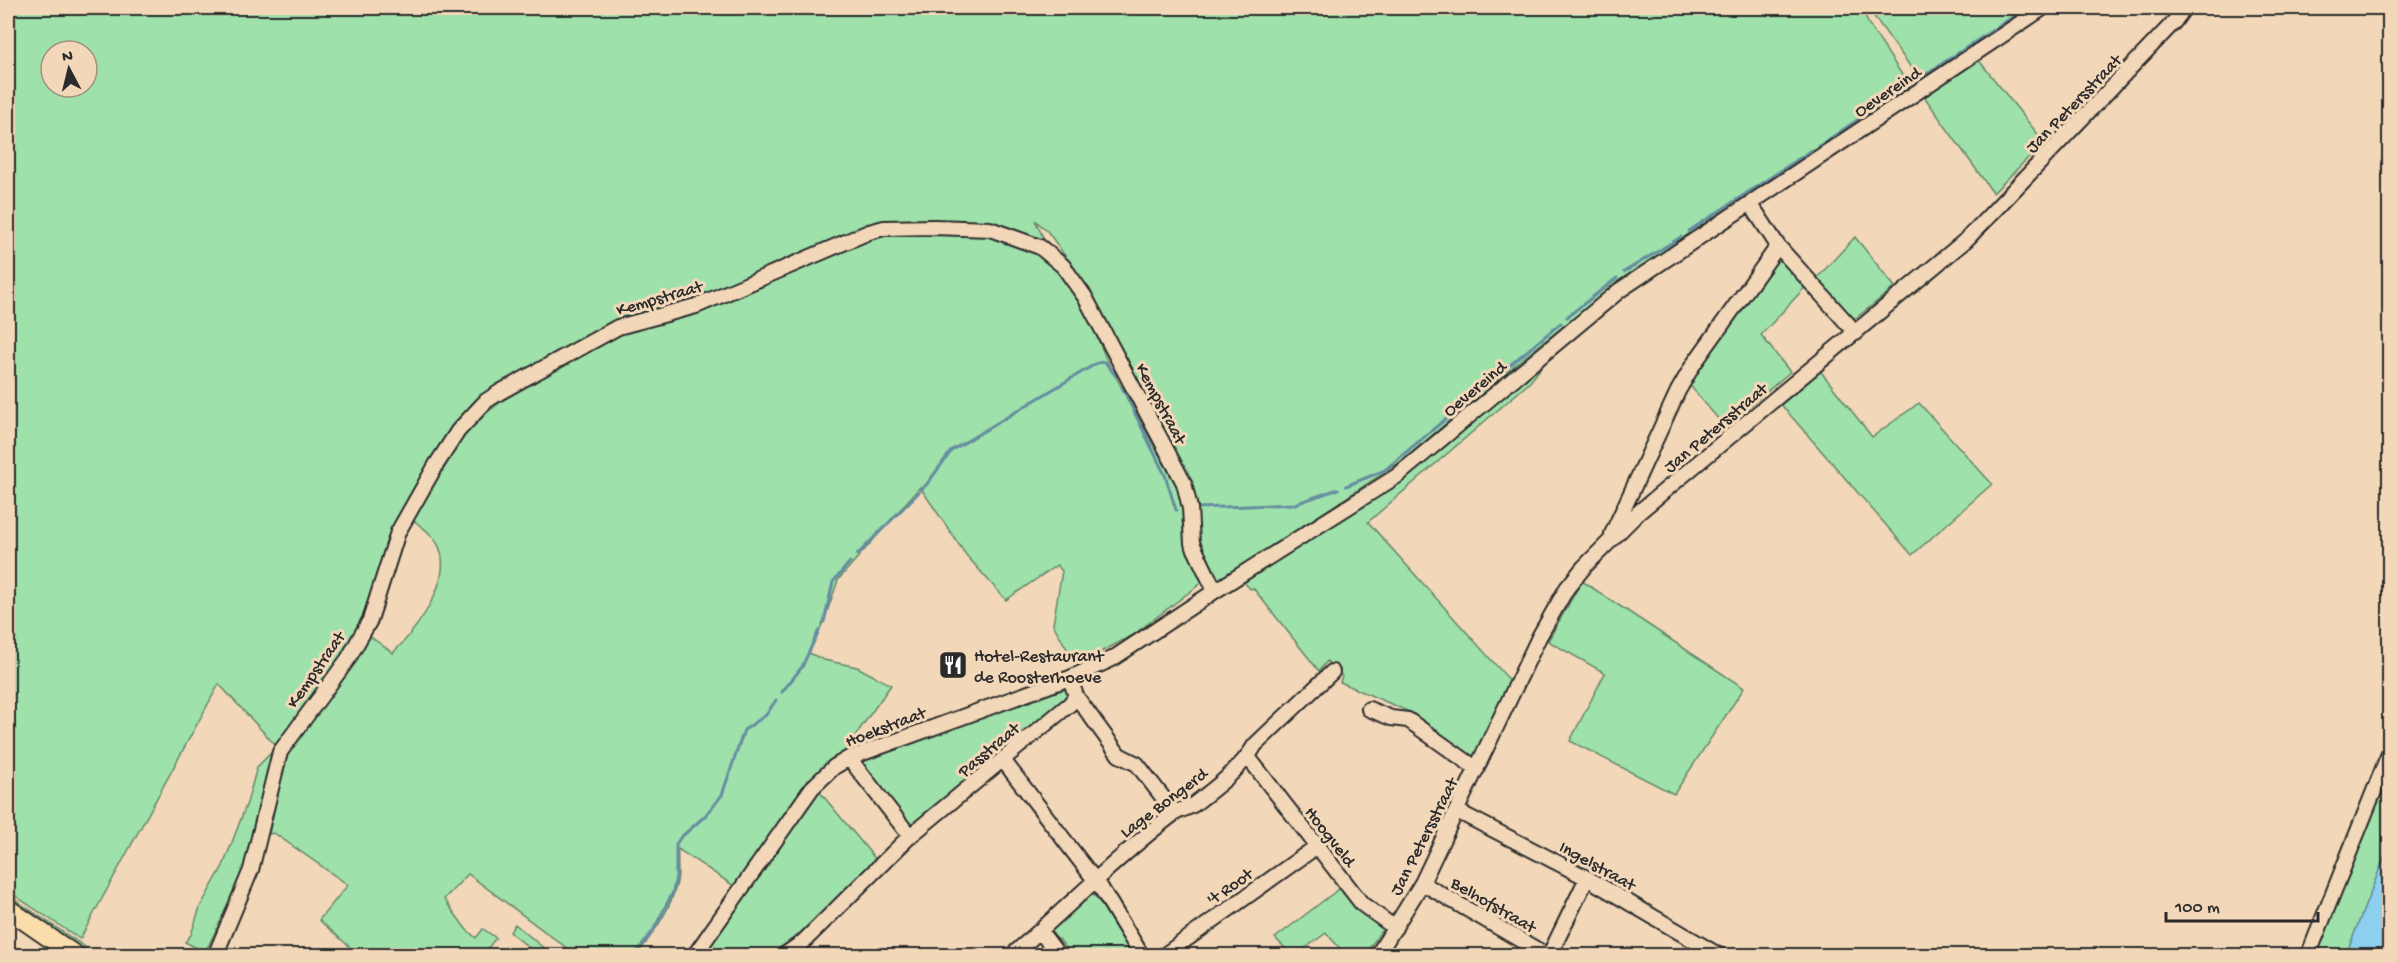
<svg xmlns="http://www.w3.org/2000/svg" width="2397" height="963" viewBox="0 0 2397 963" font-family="'Gochi Hand',sans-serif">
<rect width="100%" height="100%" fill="#f2d7b9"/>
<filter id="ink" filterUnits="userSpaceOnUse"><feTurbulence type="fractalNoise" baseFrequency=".0167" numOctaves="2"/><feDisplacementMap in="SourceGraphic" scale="12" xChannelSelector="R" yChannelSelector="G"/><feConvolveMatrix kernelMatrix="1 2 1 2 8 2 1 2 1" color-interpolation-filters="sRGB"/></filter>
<g filter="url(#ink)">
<path fill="#9ee1ab" stroke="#64866b" stroke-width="1.5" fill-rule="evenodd" d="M8,8H1862L1868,23L1910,87L1623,279L1522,359L1403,460L1223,579L1214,580L1199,548L1191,487L1119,355L1088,288L1048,232L1035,220L1048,248C1035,242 1021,234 1006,230C960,216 901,218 856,230L709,296L613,324L485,397L454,429L400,519L389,542L370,601L368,635L393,653C417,629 464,569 431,535C426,529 419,525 413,520L462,438L475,422L502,401L625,328L716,302L851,242L884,231L962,230L995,233L1016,240L1056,263L1083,303L1107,361L1178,489L1183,504L1187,540L1204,581L1133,635L1076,665L1053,624L1062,571L1057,565L1006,600L966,555L920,487L838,580L825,618L809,653L824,660L857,667L891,685L855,736L857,748L817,773L734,886L678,849C677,859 679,871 677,882C671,910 653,933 637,955H576L468,874L444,899L466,929L476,938L483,929L496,938L482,955H359L319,920L348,885L274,833L269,834L282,766L277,748L271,763L247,870L205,952L185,942L191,935L200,907L223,866L247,803L257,767L277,747L219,684L80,939L8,891ZM51,51H87V87H51Z
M1870,8H2031L1920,80L1873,15Z
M1977,58L2044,142L1993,193L1923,95Z
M1855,237L1895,287L1856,318L1850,317L1816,279Z
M1780,250L1809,283L1761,335L1790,372L1725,427L1687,382Z
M1559,345L1529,383L1368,522L1512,683L1474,757L1412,713L1340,682L1342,676L1327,661L1319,671L1253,588L1250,589L1244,582L1404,478Z
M1818,368L1872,437L1919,403L1992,484L1912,555L1778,401Z
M1582,581L1744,688L1674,794L1570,741L1605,673L1548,641Z
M1058,688H1064L1069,696L929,816L908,827L860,766L861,760Z
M2389,762V845L2346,955L2311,956Z
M819,791L877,861L799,934L769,955H711L708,943Z
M1340,888L1359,911L1383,928L1365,955H1346L1326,933L1296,955H1292L1275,938Z
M1091,893L1098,899L1116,929L1122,931L1134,955H1071L1059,939H1051L1045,932Z
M8,895L97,955C74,955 28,916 8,902Z
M515,924L546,950L541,955H538L510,932Z"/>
<path fill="#8dcfee" stroke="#668da0" stroke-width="1.5" d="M2389,845V955H2346Z"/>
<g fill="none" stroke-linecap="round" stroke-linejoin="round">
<path stroke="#668da0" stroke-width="3" d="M1916,81L2026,8
M1819,146L1903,89
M1689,231L1812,150
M1624,272L1681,237
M1567,317L1617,278
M1493,379L1561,323
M1122,387L1165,475L1176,510
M1346,486L1385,470L1487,384
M1197,508L1295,504L1338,489
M857,555L927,484L952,450L1097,363L1105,362L1116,376
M824,622L833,582L850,562
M782,692L802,667L819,630
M634,956L653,931L673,892L676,876V844L680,838L705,816L722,795L744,730L766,715L776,700"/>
<g stroke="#2b2b2b" stroke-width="18">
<path id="minor" d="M1750,203L1778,246L1856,333
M1612,534L1678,391L1693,365L1778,246
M1076,696L1119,755L1137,764L1175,813
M1369,709L1391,718L1408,720L1477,769
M1248,757L1362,904L1395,928
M849,758L910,836
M1003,760L1101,888L1142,956
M1457,811L1587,878L1720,956
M1422,883L1548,956
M1040,931L1059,956
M215,956L251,870L280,752L348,659L370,620L398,532L436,465L458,431L486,401L500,392L618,327L696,306L869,232L884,228L934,227L990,229L1040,247L1063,266L1085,297L1184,483L1190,508L1192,543L1215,591
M694,956L812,788L834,767L849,758L1070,678L1112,659L1215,591L1397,476L1620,290L2043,8
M783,956L803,942L910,836L1070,704L1076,696L1070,678
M1011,956C1066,910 1115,858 1172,815C1178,810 1186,809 1193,805C1214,789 1242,768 1255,745L1332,672
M1163,956L1316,847
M1377,956L1422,883L1539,637L1567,588L1584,567L1639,512L1966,240L2174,22L2184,8
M1549,956L1587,878
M2308,956L2390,751"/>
</g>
<g stroke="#2b2b2b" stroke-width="22">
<path id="major" d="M8,909L76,956"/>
</g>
<use href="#minor" stroke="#f2d7b9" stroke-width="14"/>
<use href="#major" stroke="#faddab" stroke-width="18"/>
</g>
</g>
<defs>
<g id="restaurant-square" transform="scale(1.5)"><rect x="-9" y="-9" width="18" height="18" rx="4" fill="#2b2b2b" stroke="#f2d7b9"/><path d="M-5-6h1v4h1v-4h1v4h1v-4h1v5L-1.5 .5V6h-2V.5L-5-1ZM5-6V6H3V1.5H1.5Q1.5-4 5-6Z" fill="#fff"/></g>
</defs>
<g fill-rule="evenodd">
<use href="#restaurant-square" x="953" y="665"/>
</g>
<g text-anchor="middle" stroke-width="6" stroke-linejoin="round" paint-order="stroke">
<g font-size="18" fill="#2b2b2b" stroke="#f2d7b9">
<text transform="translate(1887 91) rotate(-34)" y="6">Oevereind</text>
<text transform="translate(2073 103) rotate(-46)" y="6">Jan Petersstraat</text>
<text transform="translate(659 297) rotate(-16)" y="6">Kempstraat</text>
<text transform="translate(1474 388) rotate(-40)" y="6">Oevereind</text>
<text transform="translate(1162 403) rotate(62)" y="6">Kempstraat</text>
<text transform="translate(1715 427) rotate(-40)" y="6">Jan Petersstraat</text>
<text transform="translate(315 669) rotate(-55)" y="6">Kempstraat</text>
<text transform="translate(885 726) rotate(-21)" y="6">Hoekstraat</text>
<text transform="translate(988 749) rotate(-40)" y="6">Passtraat</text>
<text transform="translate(1163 802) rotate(-37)" y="6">Lage Bongerd</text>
<text transform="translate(1331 836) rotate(52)" y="6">Hoogveld</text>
<text transform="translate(1423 836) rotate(-63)" y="6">Jan Petersstraat</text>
<text transform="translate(1598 865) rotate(29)" y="6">Ingelstraat</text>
<text transform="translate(1229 886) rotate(-35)" y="6">'t Root</text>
<text transform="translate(1494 904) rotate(30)" y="6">Belhofstraat</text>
</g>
<g font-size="18" fill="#2b2b2b" stroke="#f2d7b9" text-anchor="start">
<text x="974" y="661">Hotel-Restaurant<tspan x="974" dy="21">de Roosterhoeve</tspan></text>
</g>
</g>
<rect width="2397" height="963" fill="none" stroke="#f2d7b9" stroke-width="30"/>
<rect x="15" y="15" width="2367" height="933" fill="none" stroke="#2b2b2b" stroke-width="2" filter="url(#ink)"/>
<g transform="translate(69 69) rotate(353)"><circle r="28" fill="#f2d7b9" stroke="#a29280" stroke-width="1.5"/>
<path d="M0-4.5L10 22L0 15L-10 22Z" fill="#2b2b2b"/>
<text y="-9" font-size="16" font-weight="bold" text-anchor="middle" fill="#2b2b2b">N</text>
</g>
<path d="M2166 912v9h152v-9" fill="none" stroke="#2b2b2b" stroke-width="3"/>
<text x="2175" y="912" font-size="18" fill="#2b2b2b" stroke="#f2d7b9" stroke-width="4.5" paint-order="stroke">100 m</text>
</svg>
